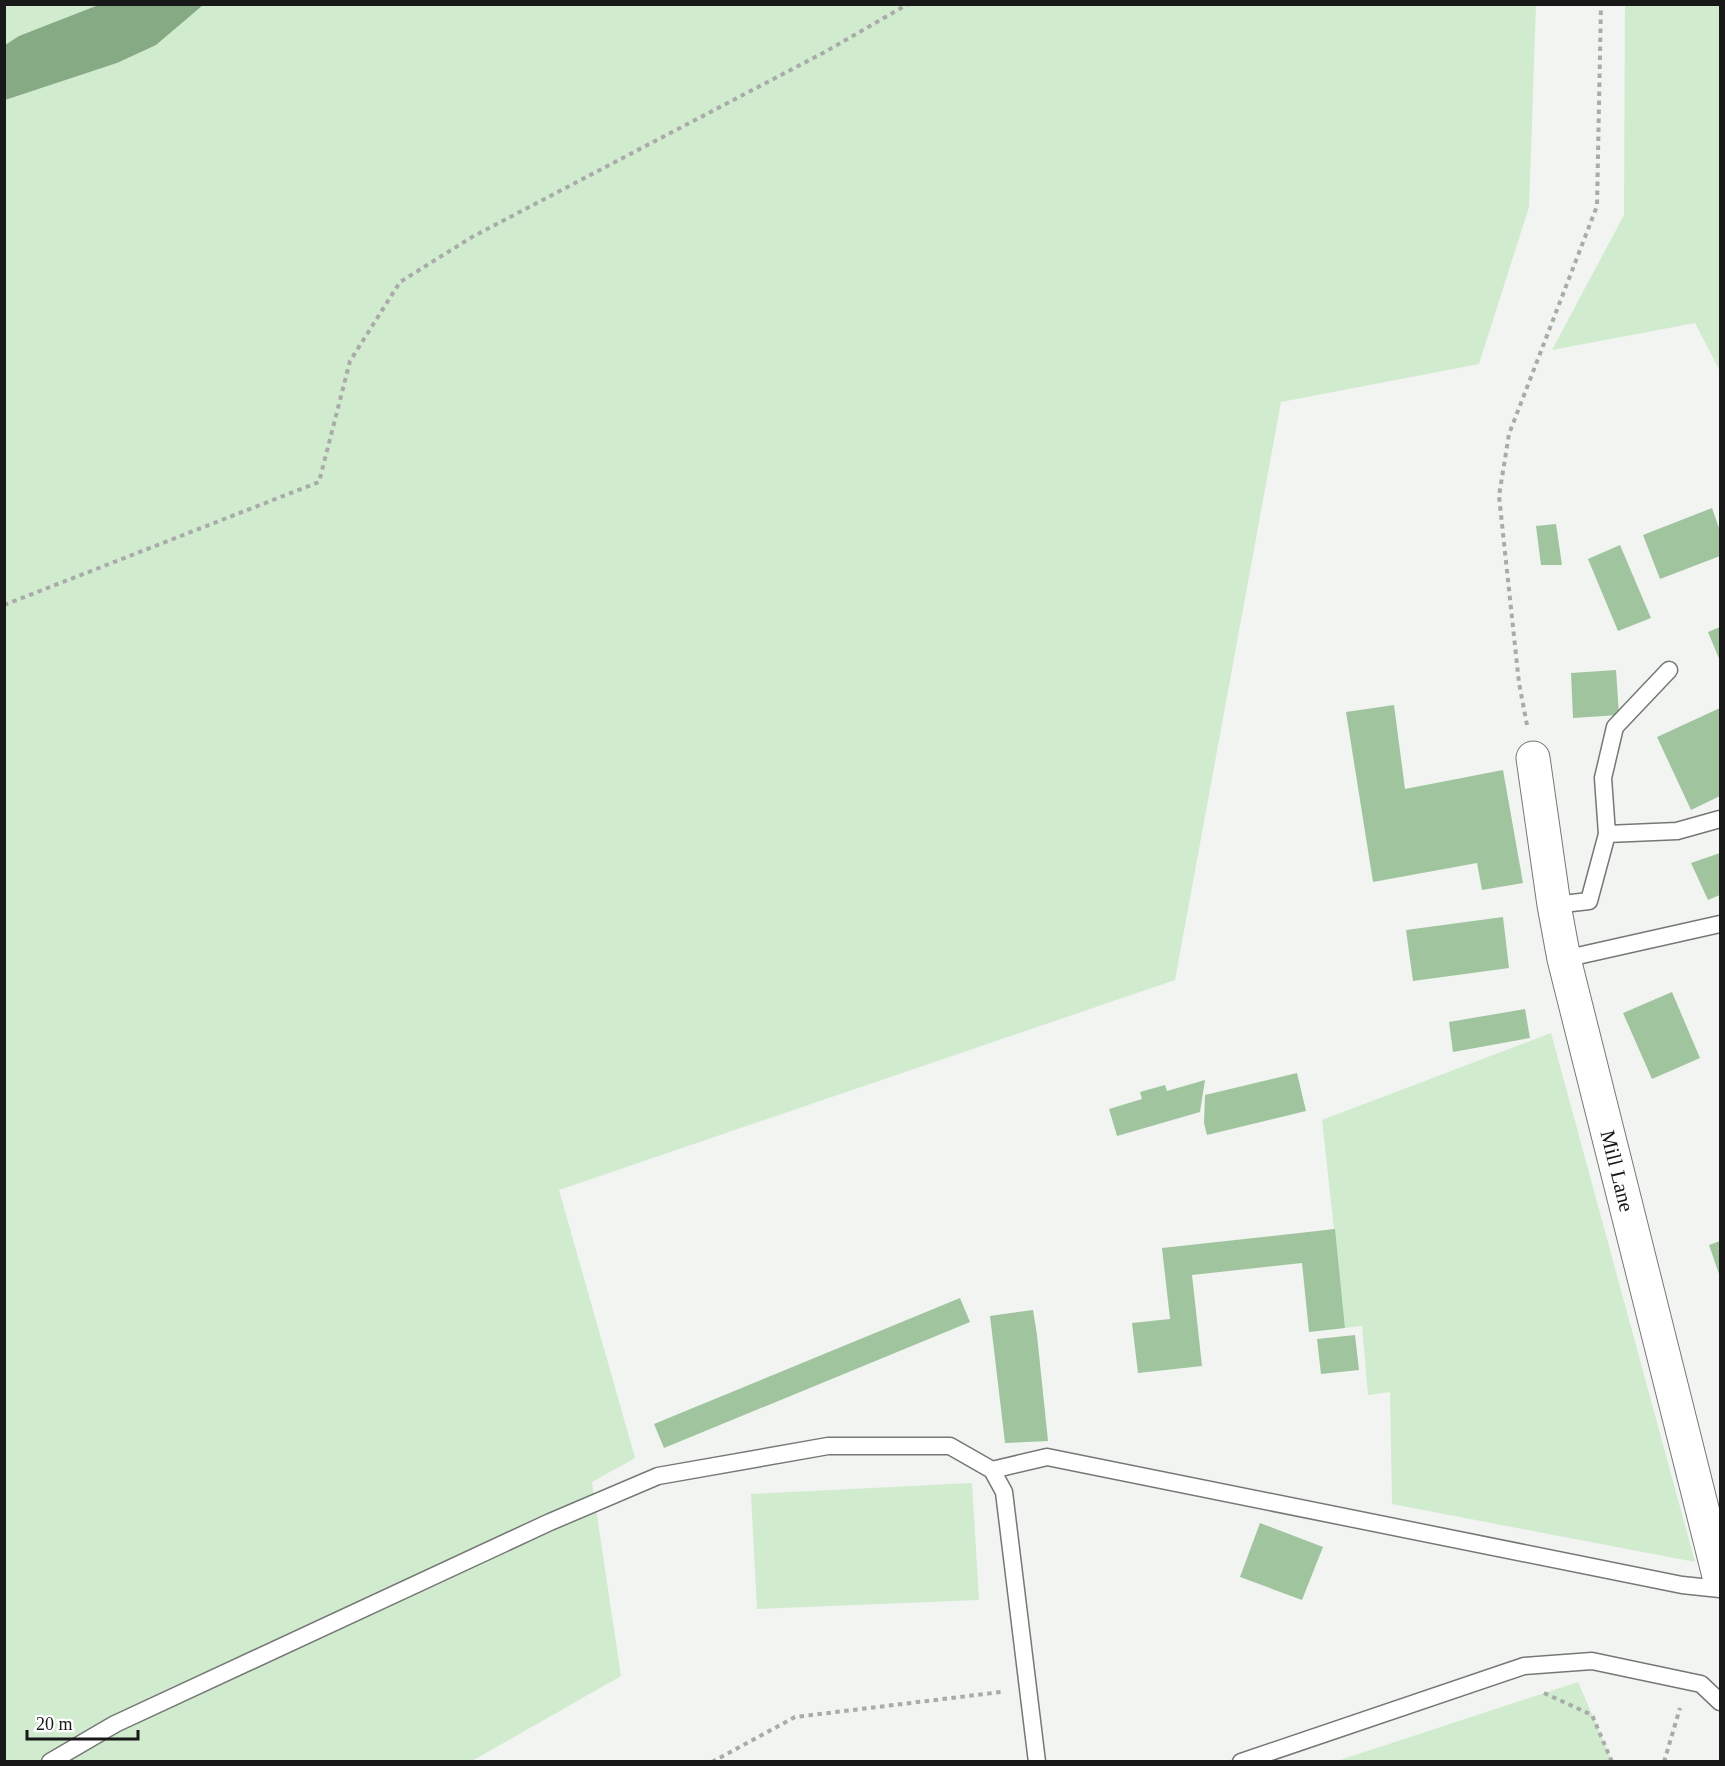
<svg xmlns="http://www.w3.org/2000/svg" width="1725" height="1766" viewBox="0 0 1725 1766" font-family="Georgia,serif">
<rect width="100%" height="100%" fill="#f1f4f1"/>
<path fill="#d1ebcf" d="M5,5H101L19,36L5,45Z
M203,5H1536L1529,207L1479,364L1281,402L1175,980L559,1190L635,1458L592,1482L621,1676L472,1761H5L4,100L117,63Z
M1625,5H1720V371L1695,323L1552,350L1624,215Z
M1551,1033L1695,1562L1392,1504L1390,1392L1368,1395L1362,1326L1345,1328L1322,1120Z
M972,1483L979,1600L757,1609L751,1494Z
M1578,1682L1612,1761H1337Z"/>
<path fill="#86ab84" d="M101,4L203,5L156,45L117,63L5,100V45L19,36Z"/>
<path fill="#a0c59e" d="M1712,508L1720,531V556L1660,579L1643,535Z
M1556,524L1562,565H1541L1536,526Z
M1620,545L1651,618L1618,631L1588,559Z
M1720,627V661L1708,632Z
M1616,670L1619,715L1573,718L1571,673Z
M1394,705L1405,789L1503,770L1523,883L1482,890L1477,863L1373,882L1346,712Z
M1720,708V796L1691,810L1657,737Z
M1720,853V895L1708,900L1691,863Z
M1503,917L1509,968L1413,981L1406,930Z
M1672,992L1700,1058L1652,1079L1623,1013Z
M1525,1009L1530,1038L1453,1052L1449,1022Z
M1297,1073L1306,1111L1207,1135L1204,1123L1205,1095Z
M1205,1080L1200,1112L1117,1136L1109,1109L1142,1099L1140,1092L1165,1085L1167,1091Z
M1335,1229L1345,1328L1309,1332L1302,1263L1192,1275L1202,1366L1138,1373L1132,1323L1170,1319L1162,1248Z
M1720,1241V1277L1709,1245Z
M960,1298L970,1322L664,1448L654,1424Z
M1033,1310L1037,1335L1048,1441L1005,1443L990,1316Z
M1355,1335L1359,1370L1321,1374L1317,1339Z
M1260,1523L1323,1547L1302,1600L1240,1577Z"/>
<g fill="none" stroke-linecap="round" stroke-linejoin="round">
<g stroke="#757875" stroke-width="19">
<path id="lane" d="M1607,834L1603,778L1615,727L1669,670
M1554,905L1589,901L1607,834L1677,831L1720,819
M1564,959L1720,924
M992,1470L1047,1457L1682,1585L1720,1589
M50,1762L115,1724L550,1522L658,1476L828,1446H950L992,1470L1004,1492L1037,1762
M1241,1762L1524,1666L1592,1661L1701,1684L1720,1702"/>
</g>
<g stroke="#757875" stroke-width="35">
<g id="street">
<path id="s1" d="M1533,758L1554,905L1564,959L1720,1580"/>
</g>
</g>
<path stroke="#a9aba9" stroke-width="4" stroke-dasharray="4.5 4.5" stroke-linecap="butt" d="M4,605L319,482L350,361L400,282L472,237L823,53L908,4
M1527,725L1519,683L1499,496L1509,434L1597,206L1601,4
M1544,1693L1592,1715L1612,1762
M712,1762L795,1717L1001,1692
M1664,1762L1680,1708"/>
<use href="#lane" stroke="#fff" stroke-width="16"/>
<use href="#street" stroke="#fff" stroke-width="33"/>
</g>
<g text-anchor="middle" stroke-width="4.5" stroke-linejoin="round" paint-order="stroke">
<g font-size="21" fill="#171817" stroke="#fff">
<text dy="7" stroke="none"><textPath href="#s1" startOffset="422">Mill Lane</textPath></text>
</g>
</g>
<rect width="1725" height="1766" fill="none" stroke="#171817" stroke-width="12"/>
<path d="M27 1730v9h111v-9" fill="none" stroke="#171817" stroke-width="3"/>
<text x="36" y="1730" font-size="18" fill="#171817" stroke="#ffffff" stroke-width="4.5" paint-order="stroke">20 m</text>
</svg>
